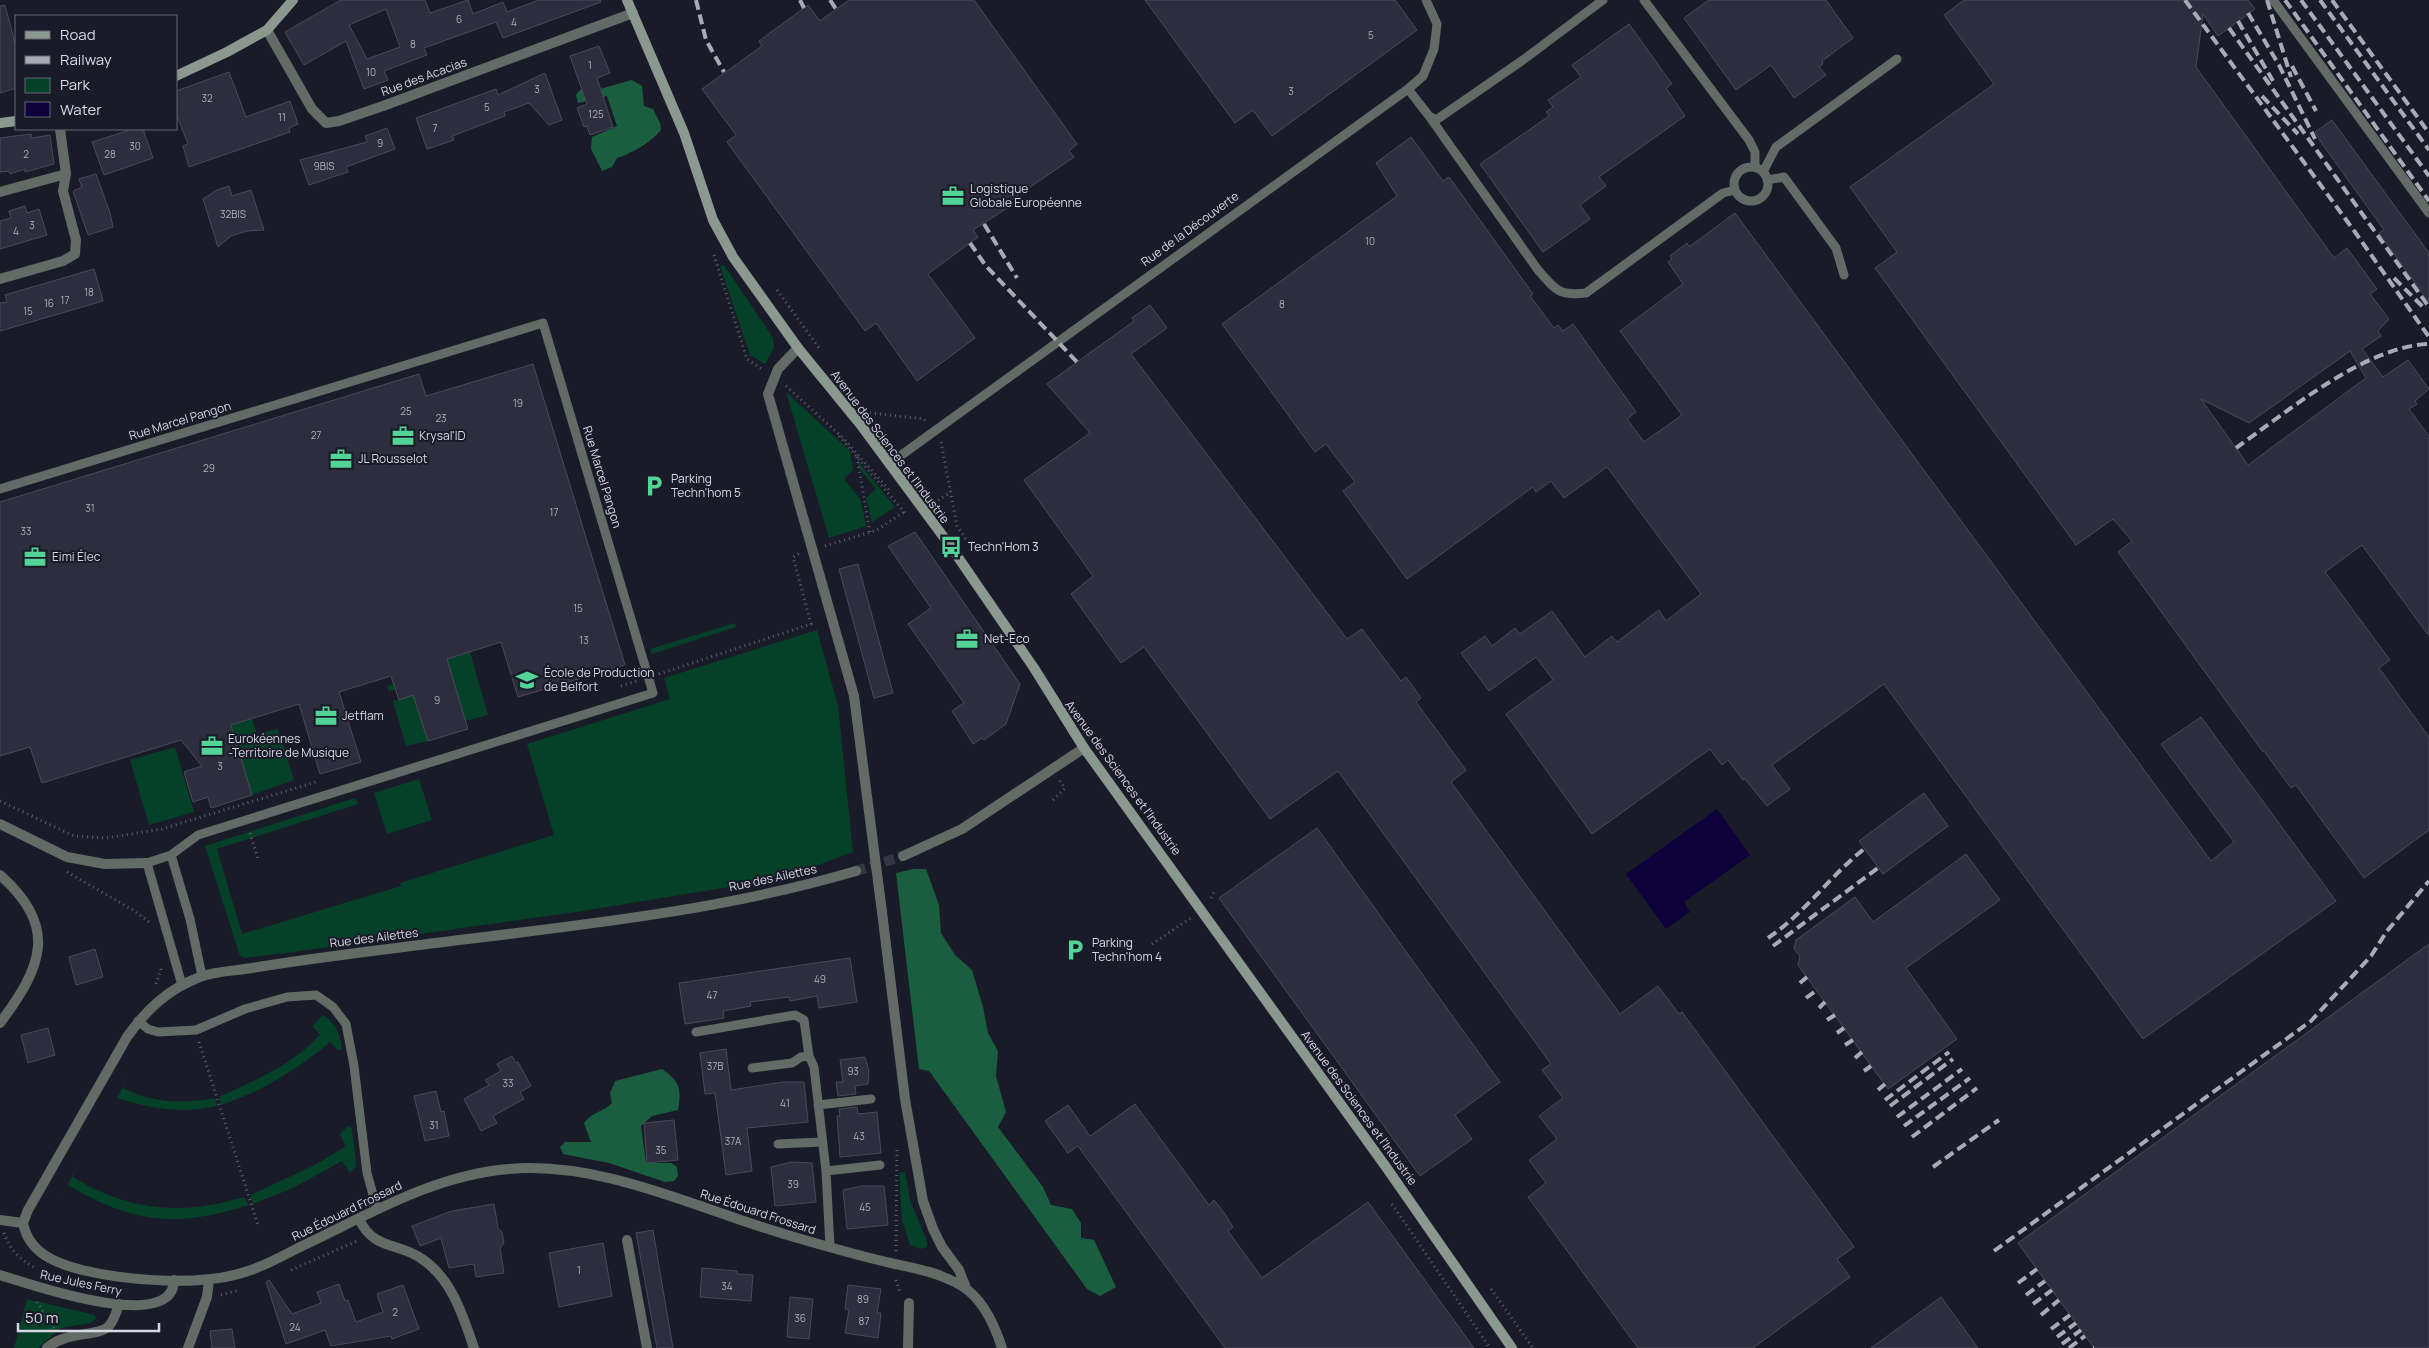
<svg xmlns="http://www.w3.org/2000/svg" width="2429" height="1348" viewBox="0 0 2429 1348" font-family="Manrope,sans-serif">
<rect width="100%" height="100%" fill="#1a1b29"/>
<path fill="#044128" d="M724,265L773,338L774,348L765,364L750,355L720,266Z
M786,392L850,451L853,470L844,479L861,500L866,526L829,538Z
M857,460L895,507L872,522L866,498L876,489L859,468Z
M735,623L736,627L652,654L650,649Z
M817,630L838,706L853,852L784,878L583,911L286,953L244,958L240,956L205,846L355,798L358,804L217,849L242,934L401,886L400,883L554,835L527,744L670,699L664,678Z
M470,652L488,715L466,721L447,659Z
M408,679L428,741L406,746L393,701L404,698L401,688L389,691L387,686Z
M252,719L257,734L278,729L294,780L252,795L231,725Z
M175,747L194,812L149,825L130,760Z
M419,779L432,820L387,834L374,793Z
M323,1015C336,1022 341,1036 342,1050H338L330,1042C297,1070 262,1091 221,1105L219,1097C256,1080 292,1065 320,1035L312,1026Z
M129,1076L123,1088C152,1103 183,1104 215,1098L217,1106C179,1114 153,1109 117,1098L110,1110Z
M348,1126L352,1128L356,1161V1166L350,1173L342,1161L293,1188L253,1204L250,1195L315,1165L346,1146L340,1134Z
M79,1164L73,1177C128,1211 182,1216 244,1197L249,1205C176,1228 134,1224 68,1185L61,1197Z
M905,1172L910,1200L927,1241V1247L920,1249L910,1245L902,1220L899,1173Z
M27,1299L95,1315L96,1319L91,1323L61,1328L38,1348H14Z"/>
<path fill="#195e3f" d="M632,80L642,86L644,106L653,109L660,123L661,130C650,143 633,153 617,158L612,167L602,171L591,149L592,137L617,126L607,96L578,103L576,95L580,90L600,89Z
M913,869H926L939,905L941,933L955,955L972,970L983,1007L988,1033L998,1051L996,1076L1006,1112L998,1127L1043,1187L1051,1205L1072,1209L1081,1223V1238L1094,1240L1116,1287L1100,1296L1087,1289L929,1071L919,1069L896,873Z
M662,1069C679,1081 682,1088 678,1110L652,1116L641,1126L646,1163H671L677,1167L678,1176L674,1181L665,1182L609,1163L563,1154L560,1147L565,1142H591L584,1123C592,1112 603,1112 612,1103L610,1093L615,1081Z"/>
<path fill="#0d003b" d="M1717,809L1750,855L1684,902L1690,912L1666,929L1626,874Z"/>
<path fill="#2d2e3d" stroke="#484a5a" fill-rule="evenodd" d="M341,0H425L430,13L468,0L473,14L503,2L507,12L539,0H600L601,2L503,38L496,22L424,48L427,55L384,71L388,80L364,89L346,41L304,65L285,32ZM386,9L400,47L367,59L349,25Z
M849,0H974L1077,144L1069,151L1074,157L1007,203L1009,207L973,230L978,237L928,274L975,338L917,381L876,323L865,331L727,142L736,135L702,89L762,46L759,41L808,5L820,21Z
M1145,0H1395L1417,30L1272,136L1253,110L1235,123Z
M1709,0H1826L1853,38L1822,61L1823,64L1819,67L1826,75L1794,98L1771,65L1736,90L1684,18Z
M1964,0H2248L2255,9L2218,36L2203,14L2196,67L2334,258L2347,248L2377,289L2370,294L2389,319L2378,331L2381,336L2362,349L2383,377L2408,360L2429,389L2415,401L2417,404L2409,409L2429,436V636L2362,545L2325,572L2390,660L2379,668L2429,737V830L2364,878L2296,785L2291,788L2264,751L2263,752L2118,552L2132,541L2113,519L2076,545L1875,268L1897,252L1850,187L1994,84L1944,15ZM2350,351L2366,378L2248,465L2201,399L2249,423Z
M5,5L16,47V88L0,93V6Z
M1629,24L1672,84L1666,88L1685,116L1599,177L1606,186L1580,205L1590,219L1543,252L1480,164L1549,116L1546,112L1553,107L1548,100L1581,77L1572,65Z
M599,46L610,73L597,78L613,127L590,135L587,126L584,127L577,108L587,104L570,56Z
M229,72L246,117L290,101L298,124L289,128L290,132L189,167L183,146L188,144L176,113V91Z
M545,73L562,120L549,125L529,103L504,112L505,116L452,136L454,140L427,149L416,118L496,89L498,95Z
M2332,120L2429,253V302L2379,233L2384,230L2323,145L2315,132Z
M387,128L395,149L346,167L348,172L309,185L300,160L367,142L365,136Z
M133,129H143L153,158L104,175L92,142Z
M31,134L32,138L50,135L54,164L25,172V169L10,174L9,171L0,172V138Z
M1411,137L1443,181L1449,177L1533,294L1530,296L1554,328L1558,325L1563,331L1573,324L1636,412L1627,419L1644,442L1682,415L1620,331L1683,284L1668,262L1672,259L1670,256L1687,243L1689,247L1735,213L2211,861L2234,842L2161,744L2201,717L2336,901L2143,1039L1884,684L1772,765L1790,789L1767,806L1745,779L1743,780L1728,760L1722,765L1710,749L1592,834L1506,714L1553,680L1536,657L1489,691L1461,653L1485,636L1492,646L1515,628L1520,634L1552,611L1585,657L1612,636L1617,642L1659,610L1666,621L1701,594L1607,467L1564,498L1551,481L1536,492L1533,487L1407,579L1343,491L1355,482L1326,444L1315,452L1222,324L1397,196L1376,163Z
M96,174L110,213L113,227L88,235L73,191L82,187L79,179Z
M229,186L232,196L251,190L264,230L247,231L231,236L218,247L203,199L217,190Z
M25,206L27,213L39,209L47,235L0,249V221L11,218L9,211Z
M94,269L103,301L0,331V303L7,302L5,295Z
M1150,305L1167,328L1131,354L1347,639L1362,629L1401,681L1406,677L1421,698L1416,702L1466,770L1451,782L1620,1014L1658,986L1679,1014L1682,1012L1854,1247L1837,1259L1850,1277L1753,1348H1638L1528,1197L1546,1183L1529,1160L1557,1139L1539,1116L1563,1098L1542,1070L1551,1064L1338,771L1270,819L1144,647L1121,663L1071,594L1093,576L1024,480L1090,433L1047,384L1134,321L1132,318Z
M533,364L625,665L518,697L501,642L447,659L468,729L428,741L413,695L399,700L391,676L339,692L361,762L320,774L299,704L231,725L252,795L211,808L208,797L193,802L184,772L202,766L181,740L42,783L30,747L0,756V502L419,374L426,396Z
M915,532L1020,684L1006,724L984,740L982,738L973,744L952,711L964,703L908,624L931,608L888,546Z
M858,564L893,693L874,698L839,569Z
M1924,793L1948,826L1883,874L1859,841Z
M1317,828L1500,1082L1455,1115L1472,1139L1420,1176L1219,898Z
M1966,854L2000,900L1906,968L1957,1039L1888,1089L1798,965L1800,956L1794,949L1796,940L1855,897L1873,922Z
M2429,944V1348H2094L2018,1243Z
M95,949L103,977L76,985L69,957Z
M850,958L857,1002L819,1008L817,996L790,1001L789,997L750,1002L751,1006L723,1011L724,1018L685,1024L679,983Z
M48,1028L55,1055L28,1063L21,1035Z
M726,1049L731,1090L783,1082H804L808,1122L747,1128L752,1171L726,1175L715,1093L705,1094L700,1053Z
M512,1056L516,1063L518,1062L531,1086L520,1092L524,1099L493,1116L497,1123L481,1131L464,1099L489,1085L485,1080L501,1071L497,1064Z
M865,1057L869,1071L868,1084L855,1086L856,1094L838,1096L836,1082H843L840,1060Z
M436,1091L441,1112L444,1111L449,1136L425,1141L414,1096Z
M1135,1104L1209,1205L1214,1200L1225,1214L1233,1227L1228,1231L1262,1278L1368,1202L1474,1348H1225L1078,1146L1068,1153L1045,1121L1068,1105L1090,1136Z
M857,1107L858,1114L877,1112L881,1153L840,1157L837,1116H840L839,1109Z
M674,1120L678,1160L647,1163L644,1123Z
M792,1162L812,1163L816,1202L775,1206L771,1167Z
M862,1186H884L888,1225L847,1229L843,1190Z
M494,1204L498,1228L502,1232L504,1243L500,1248L504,1273L476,1277L474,1264L449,1268L441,1238L420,1246L412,1226L452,1211Z
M653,1230L661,1278L673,1348H657L636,1233Z
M603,1243L612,1296L559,1307L549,1253Z
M702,1268L737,1271V1274L753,1275L751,1301L700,1297Z
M269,1280L292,1314L321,1303L317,1292L339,1284L345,1301L348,1300L356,1322L383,1312L377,1294L403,1285L419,1329L392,1339L391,1336L331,1346L325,1330L286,1344L266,1282Z
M848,1285L881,1289L877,1313H881L878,1338L845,1333L849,1310L845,1309Z
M790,1297L813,1299L809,1339L787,1337Z
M1941,1297L1978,1348H1871Z
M232,1329L235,1348H212L210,1331Z"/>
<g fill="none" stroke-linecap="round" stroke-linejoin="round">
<path stroke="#363745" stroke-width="10" stroke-dasharray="10 5" stroke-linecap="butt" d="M856,871L903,856"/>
<path stroke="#5d5e6b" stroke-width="3" stroke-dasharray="1 4" stroke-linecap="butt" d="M714,255L747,359L763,370
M777,290L819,348
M786,386L843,438L891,492
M870,413L924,419L927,423
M839,436L905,513
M941,442L957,526L974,551
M857,457L870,533
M934,503L951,492
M825,546L877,530L904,512
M659,674L811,624L793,557L800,553
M621,686L637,681
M1053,800L1065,788L1059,780
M0,801L74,836L106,838L162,829L319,781
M250,833L258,859
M67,872L133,910L149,922
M1211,898L1214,892
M1152,944L1191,918
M156,984L161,970L160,966
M199,1042L258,1225
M1392,1204L1490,1348
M4,1233C9,1248 20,1260 34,1267
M896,1251L897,1146
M291,1270L357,1241
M896,1280L900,1292
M1491,1289L1533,1348
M221,1295L239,1290
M37,1302L54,1328"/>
<path stroke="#636b66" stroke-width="9" d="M1644,0L1749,140L1755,152V166
M2273,0L2429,213
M1408,89L1429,116L1436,120L1523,60L1603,0
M1429,116L1538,270C1556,290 1558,296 1586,293L1723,193L1735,190
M1734 184a17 17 0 1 1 34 0a17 17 0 1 1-34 0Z
M1763,172L1776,147L1897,59
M1767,180L1784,177L1836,248L1844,275
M889,464L1408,89L1423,76L1434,49L1437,24L1426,0
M0,489L543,323L653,693L198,835L171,855L147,863L182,985
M171,855L190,919L202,976
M138,1021L148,1029L158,1032L196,1030L245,1009L287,997L316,995L333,1007L346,1024L354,1066L367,1173L377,1209
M696,1032L795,1015L804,1020L809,1056L814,1067L826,1171L830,1247
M752,1068L792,1063L801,1057L809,1056
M818,1105L871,1099
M778,1144L822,1142
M826,1171L880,1165"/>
<path stroke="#636b66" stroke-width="10" d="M267,30L312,109L326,123L339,121L383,106L633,13
M60,129L66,174
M0,192L66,174L63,191L76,240L75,254L63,261L0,279
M798,348L778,369L768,394L854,696
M0,824L67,857L105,864L147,863
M903,856L962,829L1084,748
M0,875C59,927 42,967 0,1023
M882,912L905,1099L923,1201L933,1229L942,1247L959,1270L966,1288
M359,1219C374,1251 399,1242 422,1259C452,1279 463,1316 474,1348
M0,1220L23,1223
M23,1223C29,1253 55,1263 82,1270C128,1281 203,1287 248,1271C267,1265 284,1255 302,1246C368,1215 434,1175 509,1169C606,1160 708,1214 801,1239C832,1248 864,1257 895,1264C919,1269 940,1273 962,1286C983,1299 995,1326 1002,1348
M23,1223L28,1210L127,1037C146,1010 168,989 200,977C215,971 235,971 252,968C300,960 348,954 396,948C549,928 707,915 856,871
M627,1240L647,1348
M0,1275C29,1284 174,1335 174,1280
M47,1348C65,1331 99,1337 109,1326C114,1320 117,1311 119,1304
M188,1348L207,1297L209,1280
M908,1348L909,1303"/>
<path stroke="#8b9890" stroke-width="10" d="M627,0L684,133L713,220L733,257L798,348L860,424L951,547L1034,668L1084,748L1386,1167L1512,1348
M176,76L227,52L267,30L293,0
M0,123L16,121"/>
<path stroke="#a9aab5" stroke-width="4" stroke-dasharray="10 5" stroke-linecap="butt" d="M696,0L706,40L724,72
M800,0L804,8
M830,0L836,9
M2185,0L2355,232L2429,337
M2267,0L2291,77
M2285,0L2429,201
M2301,0L2429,176
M2320,0L2429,150
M2332,0L2429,133
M2248,13L2279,65L2315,139
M2238,21L2273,81
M2229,28L2429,307
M2292,66L2316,111
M2262,96L2298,134
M984,224L1017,278
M970,243L986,266L1078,363
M2394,278L2423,307
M2236,448C2287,412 2365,346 2429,344
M1768,938C1805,913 1830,876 1864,849
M1773,946L1878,868
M1800,983L1807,977
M1806,998L1817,990
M1819,1008L1825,1002
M1827,1020L1835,1015
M1837,1033L1844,1028
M1845,1045L1853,1040
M1855,1058L1862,1052
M1864,1071L1871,1066
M1878,1090L1885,1084
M1885,1100L1949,1052
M1890,1106L1953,1059
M1897,1117L1962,1069
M1904,1126L1970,1078
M1912,1137L1977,1088
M1933,1167L1999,1120
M1994,1251L2311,1021L2371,956L2387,931L2429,881
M2018,1283L2037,1269
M2026,1295L2045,1281
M2033,1304L2052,1290
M2041,1315L2059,1300
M2051,1329L2070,1315
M2057,1337L2076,1323
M2062,1344L2081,1330
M2069,1348L2085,1336
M2093,1348H2094"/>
<path stroke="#636b66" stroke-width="10" d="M854,696L882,912"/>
</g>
<defs>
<g id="office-bare" transform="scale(1.725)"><path d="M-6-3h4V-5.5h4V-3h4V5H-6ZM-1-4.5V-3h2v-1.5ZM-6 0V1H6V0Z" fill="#54d396" stroke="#1a1b29" stroke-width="2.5" paint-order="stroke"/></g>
<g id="parking-bare" transform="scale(1.725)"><path d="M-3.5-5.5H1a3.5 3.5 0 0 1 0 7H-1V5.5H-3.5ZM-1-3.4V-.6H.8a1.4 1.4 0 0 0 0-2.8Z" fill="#54d396" stroke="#1a1b29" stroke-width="2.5" paint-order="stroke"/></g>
<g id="bus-bare" transform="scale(1.725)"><path d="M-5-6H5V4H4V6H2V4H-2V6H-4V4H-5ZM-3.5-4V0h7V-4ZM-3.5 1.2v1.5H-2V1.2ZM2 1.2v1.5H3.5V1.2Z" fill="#54d396" stroke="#1a1b29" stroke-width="2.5" paint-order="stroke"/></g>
<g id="school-bare" transform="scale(1.725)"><path d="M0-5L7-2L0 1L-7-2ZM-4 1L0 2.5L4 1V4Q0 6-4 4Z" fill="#54d396" stroke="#1a1b29" stroke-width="2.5" paint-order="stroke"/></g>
</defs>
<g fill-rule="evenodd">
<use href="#office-bare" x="953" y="196"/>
<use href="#office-bare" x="403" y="436"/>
<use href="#office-bare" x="341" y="459"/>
<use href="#parking-bare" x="654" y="486"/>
<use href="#bus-bare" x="951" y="547"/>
<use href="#office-bare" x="35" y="557"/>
<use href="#office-bare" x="967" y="639"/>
<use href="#school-bare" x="527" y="680"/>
<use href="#office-bare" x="326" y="716"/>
<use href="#office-bare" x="212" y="746"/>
<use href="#parking-bare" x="1075" y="950"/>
</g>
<g text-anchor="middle" stroke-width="4" stroke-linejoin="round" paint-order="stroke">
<g font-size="10" fill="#acaeb9">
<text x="459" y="23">6</text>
<text x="514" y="26">4</text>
<text x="1371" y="39">5</text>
<text x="413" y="48">8</text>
<text x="590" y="69">1</text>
<text x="371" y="76">10</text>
<text x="537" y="93">3</text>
<text x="1291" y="95">3</text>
<text x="207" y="102">32</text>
<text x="487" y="111">5</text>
<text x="596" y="118">125</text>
<text x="282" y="121">11</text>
<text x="435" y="132">7</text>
<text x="380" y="147">9</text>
<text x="135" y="150">30</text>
<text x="26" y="158">2</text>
<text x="110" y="158">28</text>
<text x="324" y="170">9BIS</text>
<text x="233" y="218">32BIS</text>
<text x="32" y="229">3</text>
<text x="16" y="235">4</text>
<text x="1370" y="245">10</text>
<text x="89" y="296">18</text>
<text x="65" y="304">17</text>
<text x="49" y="307">16</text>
<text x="1282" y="308">8</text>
<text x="28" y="315">15</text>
<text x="518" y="407">19</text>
<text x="406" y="415">25</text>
<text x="441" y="422">23</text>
<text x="316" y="439">27</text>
<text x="209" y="472">29</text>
<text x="90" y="512">31</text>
<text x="554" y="516">17</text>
<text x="26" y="535">33</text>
<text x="578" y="612">15</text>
<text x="584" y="644">13</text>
<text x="437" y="704">9</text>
<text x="220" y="770">3</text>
<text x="820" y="983">49</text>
<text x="712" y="999">47</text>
<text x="715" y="1070">37B</text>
<text x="853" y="1075">93</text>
<text x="508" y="1087">33</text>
<text x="785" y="1107">41</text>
<text x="434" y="1129">31</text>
<text x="859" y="1140">43</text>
<text x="733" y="1145">37A</text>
<text x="661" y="1154">35</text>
<text x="793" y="1188">39</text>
<text x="865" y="1211">45</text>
<text x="579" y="1274">1</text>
<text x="727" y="1290">34</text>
<text x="863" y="1303">89</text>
<text x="395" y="1316">2</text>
<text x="800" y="1322">36</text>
<text x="864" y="1325">87</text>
<text x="295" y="1331">24</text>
</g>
<g font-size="12" fill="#d7d8e2" stroke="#1a1b29">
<text transform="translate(424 77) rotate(-20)" y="4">Rue des Acacias</text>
<text transform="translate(1190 229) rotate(-36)" y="4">Rue de la Découverte</text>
<text transform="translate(180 421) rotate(-17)" y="4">Rue Marcel Pangon</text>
<text transform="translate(890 447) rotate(53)" y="4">Avenue des Sciences et l'Industrie</text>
<text transform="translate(602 477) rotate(73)" y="4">Rue Marcel Pangon</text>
<text transform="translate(1123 778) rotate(54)" y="4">Avenue des Sciences et l'Industrie</text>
<text transform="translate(773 878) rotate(-12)" y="4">Rue des Ailettes</text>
<text transform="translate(374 938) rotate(-7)" y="4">Rue des Ailettes</text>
<text transform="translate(1359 1108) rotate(54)" y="4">Avenue des Sciences et l'Industrie</text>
<text transform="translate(347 1211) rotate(-26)" y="4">Rue Édouard Frossard</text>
<text transform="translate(758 1212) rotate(18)" y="4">Rue Édouard Frossard</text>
<text transform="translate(81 1283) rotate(12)" y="4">Rue Jules Ferry</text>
</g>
<g font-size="12" fill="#d7d8e2" stroke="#1a1b29" text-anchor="start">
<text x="970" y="193">Logistique<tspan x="970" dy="14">Globale Européenne</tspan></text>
<text x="419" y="440">Krysal'ID</text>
<text x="358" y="463">JL Rousselot</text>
<text x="671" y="483">Parking<tspan x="671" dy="14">Techn'hom 5</tspan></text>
<text x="968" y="551">Techn'Hom 3</text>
<text x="52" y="561">Eimi Élec</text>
<text x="984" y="643">Net-Eco</text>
<text x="544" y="677">École de Production<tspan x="544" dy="14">de Belfort</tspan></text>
<text x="342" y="720">Jetflam</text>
<text x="228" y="743">Eurokéennes<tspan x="228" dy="14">-Territoire de Musique</tspan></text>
<text x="1092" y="947">Parking<tspan x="1092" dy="14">Techn'hom 4</tspan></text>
</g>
</g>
<rect x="15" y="15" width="162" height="115" fill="#1a1b29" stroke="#666773"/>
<rect x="25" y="31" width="25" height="8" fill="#8b9890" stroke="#666773"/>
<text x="60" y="40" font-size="15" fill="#d7d8e2">Road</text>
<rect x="25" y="56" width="25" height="8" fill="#a9aab5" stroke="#666773"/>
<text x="60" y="65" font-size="15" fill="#d7d8e2">Railway</text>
<rect x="25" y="78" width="25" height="15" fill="#044128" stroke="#666773"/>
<text x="60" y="90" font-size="15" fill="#d7d8e2">Park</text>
<rect x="25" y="102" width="25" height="15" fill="#0d003b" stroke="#666773"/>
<text x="60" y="115" font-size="15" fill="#d7d8e2">Water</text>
<path d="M18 1323v8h141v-8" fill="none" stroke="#d7d8e2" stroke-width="2.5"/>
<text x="25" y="1323" font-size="15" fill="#d7d8e2" stroke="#1a1b29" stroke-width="4" paint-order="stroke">50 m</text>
</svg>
